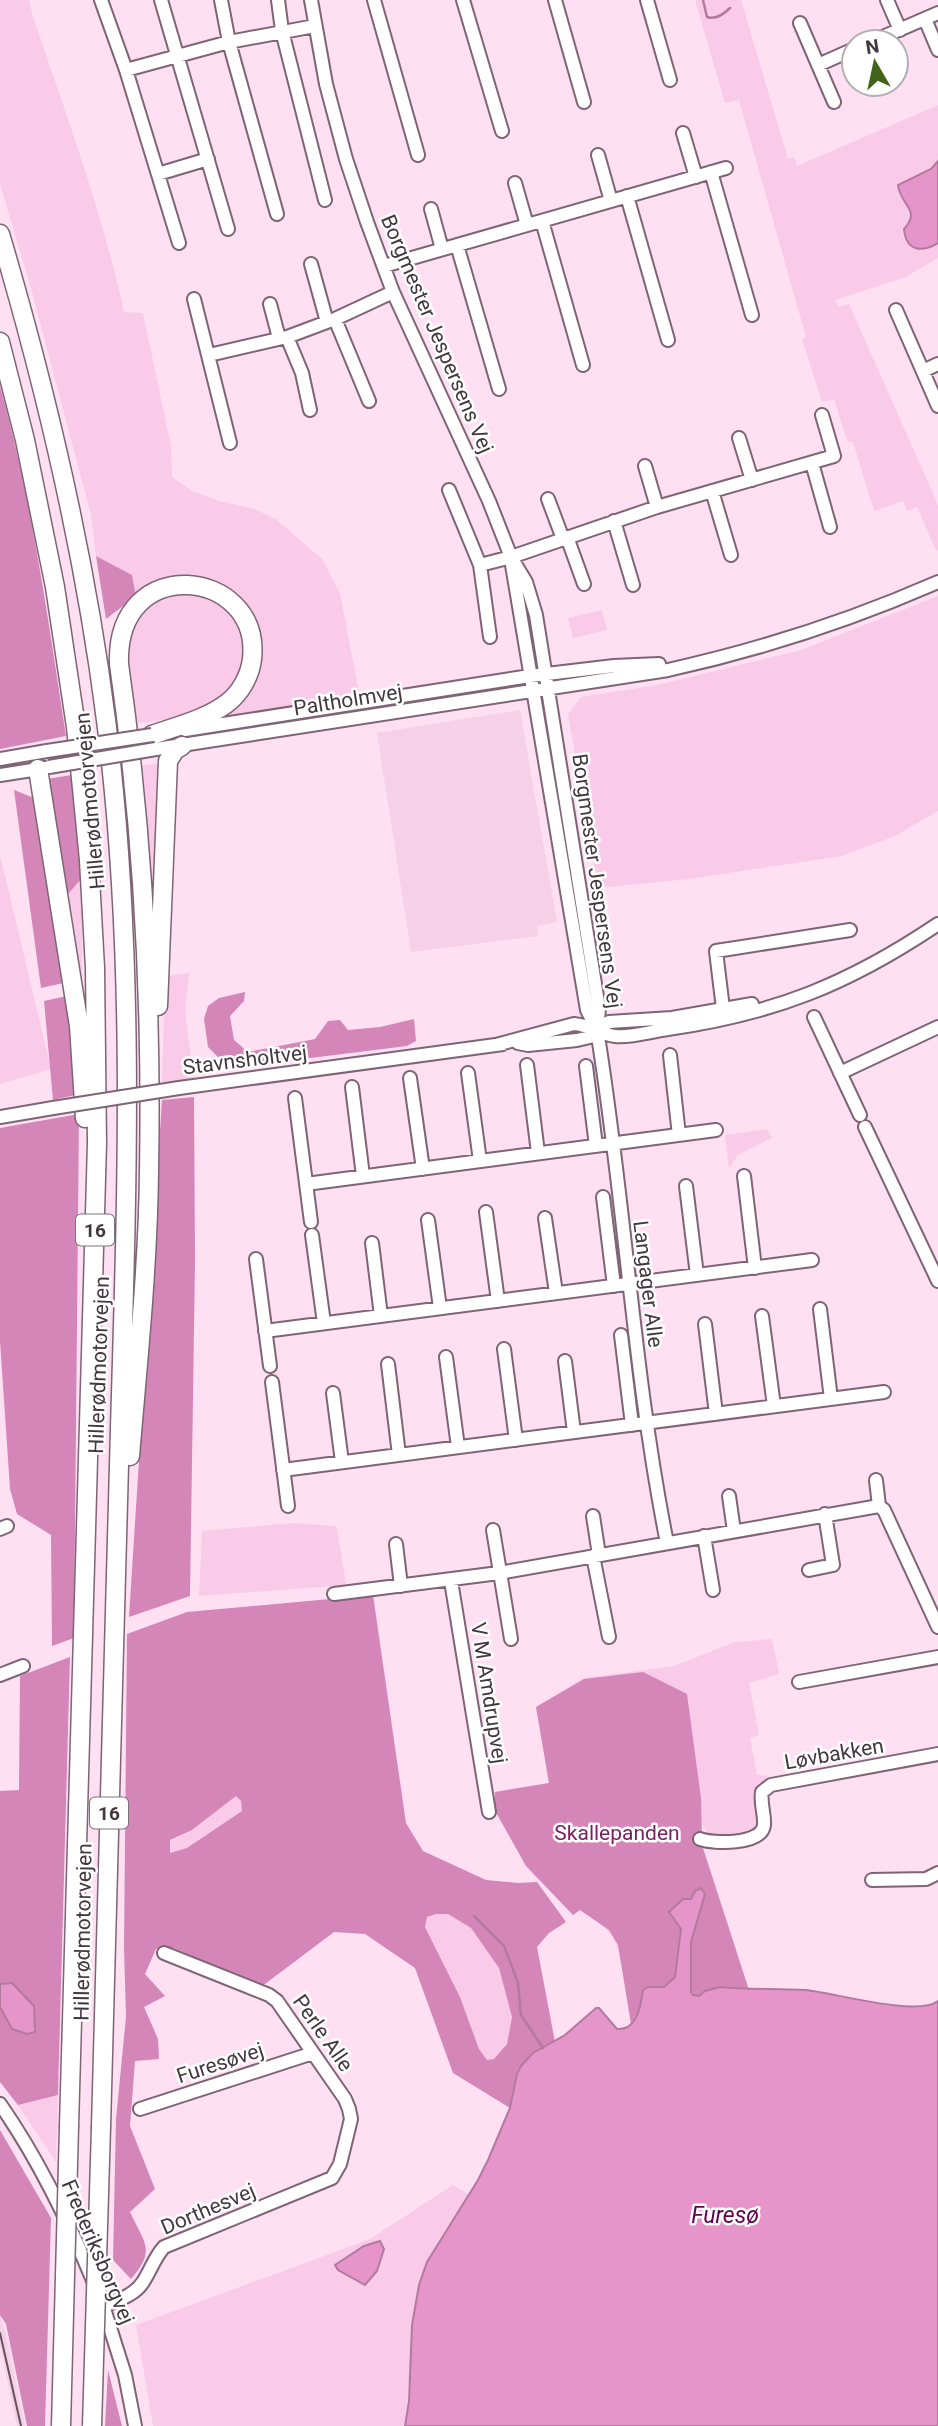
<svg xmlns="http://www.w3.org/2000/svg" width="938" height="2426" viewBox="0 0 938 2426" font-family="Roboto,sans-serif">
<rect width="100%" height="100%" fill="#fee0f2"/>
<path fill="#f6d0e7" d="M520,710L557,922L537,926L538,936L411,952L377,733Z
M0,2315L7,2339L25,2426H17L0,2346Z"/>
<path fill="#f9cbe8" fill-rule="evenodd" d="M0,0H29L33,17C66,114 102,211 124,312L143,313L171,447L172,477L192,491L219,501L255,509L277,520L322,559L340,593L359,693L208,721L246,691L260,667L254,630L219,589L136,596L132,575L96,556L91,515L32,292L0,184Z
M695,0H741L788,159L794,157L797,166L938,105V258L906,277L835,300L838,307L849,304L935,498L938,506V550L936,551L917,507L907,511L903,501L874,511L853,442L847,441L834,399L822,402L802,339L806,337L739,100L725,103Z
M170,594C186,594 203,593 218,601C258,623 252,685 213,705C189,718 161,721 134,723C131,684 118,641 147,608C152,602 163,598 170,594Z
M938,596V811L895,836L842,856L689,879L608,887L597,883L568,714L581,697L657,685L801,650Z
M602,610L607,630L573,638L568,618Z
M160,763L154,966L139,766Z
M0,855L51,1069L0,1084Z
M82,878V979L68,894Z
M189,973L185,1011L194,1081L162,1082L165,976Z
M767,1129L772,1138L739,1154L729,1168L725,1135Z
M293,1523L335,1526L337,1528L346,1585L199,1596L202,1531Z
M772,1639L779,1674L749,1683L759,1735L750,1738L757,1775L769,1776C748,1791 762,1808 758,1829C746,1837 720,1845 708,1833C706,1831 704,1827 702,1824V1845L621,1961C615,1931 604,1926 580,1910L573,1915L526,1866L495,1792L549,1783L536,1707L584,1678L674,1666L735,1642Z
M236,1796L241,1801L243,1811L187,1848L170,1853V1841L192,1830Z
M436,1914H448L471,1928L499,1968L512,2017L507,2044L494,2060H487L479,2049L460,1997L425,1927L426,1917Z
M58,2095L56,2162L18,2105Z
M453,2185L469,2195C451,2223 427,2252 419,2285C407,2331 412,2380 405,2426H153L136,2325L370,2239ZM379,2241L384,2249L377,2271L366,2285L353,2277L364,2246Z"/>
<path fill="#d586b9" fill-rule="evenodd" d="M0,386C32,501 48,619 66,736L0,749Z
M96,556L132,575L136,596L106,619Z
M71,775L82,878L68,894L47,779Z
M14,790L34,798L68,982L41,988Z
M245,992L244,1001L230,1016L234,1040L248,1052L315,1039L328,1021L340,1020L348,1030L380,1027L414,1019L416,1041L407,1046L229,1068L208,1047L204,1019L208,1006L219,998Z
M71,995L80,1094L53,1100L44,1001Z
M194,1097L195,1262L190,1596L129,1617L162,1100Z
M79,1114L74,1638L52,1646L51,1535L17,1514L10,1489L0,1341V1128Z
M373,1595L406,1823L423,1851L486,1880L518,1883L537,1882L566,1922L549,1933L537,1947L555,2042C519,2060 518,2071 510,2108L453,2073L415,1968L365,1934L334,1932L261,1987L174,1948L156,1949L145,1974L165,1996L144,2007L158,2039L159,2059L135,2061L130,2126L155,2189L130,2212C145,2244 156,2250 131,2279L113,2260L116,2119L126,2017L124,1948L127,1634L187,1612ZM236,1796L241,1801L242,1811L187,1848L170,1853V1840L192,1830ZM436,1914H448L471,1928L499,1968L512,2017L507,2044L494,2059L487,2060L479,2049L460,1997L425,1927L427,1917Z
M70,1657L58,2095L18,2105L0,2082V2007L12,2029V1983L0,1984V1791L19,1790L20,1676Z
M643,1672L687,1694L701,1798L702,1845L749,1990C724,1987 719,1985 696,1997L691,1992V1942L692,1932L700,1913L695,1891L691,1899H683L670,1910V1915L681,1929L675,1977L663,1987H648L643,1992L641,2007L631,2024L618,1945L609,1930L580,1910L573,1915L526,1866L494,1809L495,1792L549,1783L536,1707L584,1679Z
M0,2130L51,2218L45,2426H27L6,2324L0,2315Z
M108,2370L122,2426H105Z"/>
<path fill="#e595c9" stroke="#b4799f" stroke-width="2" d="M938,161V243C921,253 906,251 904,229C922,210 900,205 898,185L931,169Z
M701,1888L705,1894L691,1942V1992L693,1995L699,1996L705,1991L720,1987C749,1990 777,1988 806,1990C835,1993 917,2017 938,2001V2426H405L409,2401L412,2325L419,2285L427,2262L478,2180L488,2160L510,2108L517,2074L521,2066L533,2053L565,2035L596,2008H599L617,2029C637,2031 641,2005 643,1990L648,1987H664L675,1977L681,1929L669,1912L683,1899H691L695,1891Z
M12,1983L34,2006L35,2032L27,2034L12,2029L0,2007V1984Z
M380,2241L384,2249L377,2271L365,2285L338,2270L335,2265L364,2246Z"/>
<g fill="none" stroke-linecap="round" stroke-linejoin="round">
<path stroke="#b4799f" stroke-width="2.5" d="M703,0L707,17C716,20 724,14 730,8
M474,1916L504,1946L518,1983L521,2015L543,2048"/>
<g stroke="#7e6474" stroke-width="16">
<path id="minor" d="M101,0L126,70L179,243
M161,0L228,229
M221,0L229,42L277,214
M278,0L282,31L325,200
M311,0L326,84L346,159L367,222L393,292L489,501L511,557L526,582L536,615L599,1009L597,1030C625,1200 633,1373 667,1543
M374,0L418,155
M463,0L502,131
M555,0L584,102
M647,0L670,80
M887,0L900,30
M925,19L938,50
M800,23L834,102
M871,42L938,13
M818,65L854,49
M126,70L229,42L315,26
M683,133L696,177
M598,155L611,201
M711,172L752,315
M158,174L208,159
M515,183L527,225
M627,196L668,340
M431,209L442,249
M542,221L583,365
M457,245L499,389
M311,264L327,322
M384,266L726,168
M194,299L230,443
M270,304L279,338
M896,310L938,406
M335,319L369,401
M287,337L302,373L310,410
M209,355L287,337L335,319L393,292
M923,371L938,364
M739,438L752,480
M812,463L830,527
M645,466L657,507
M449,490L480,565L490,637
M712,491L731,555
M548,499L563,539
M614,521L633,585
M567,537L584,584
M480,565L511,557L657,507L834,456L822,415
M512,565L587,1010L597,1030
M185,730L530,676L614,666L659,664
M156,749L668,670C763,649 849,621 938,582
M0,759L47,751
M0,775L45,768
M724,1017L716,951L850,930
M814,1017L860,1115
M518,1043L528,1045L577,1040L590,1037L597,1030L609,1022L672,1018L752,1004
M496,1045L574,1024C590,1025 600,1034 615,1036C631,1038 652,1031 668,1029C774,1014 849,984 938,924
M670,1055L679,1135
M527,1065L538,1153
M586,1066L596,1146
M468,1073L480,1161
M840,1073L938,1027
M410,1078L423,1169
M352,1087L363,1176
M179,1088L503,1044
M295,1098L311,1222
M0,1117L53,1108
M865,1127L938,1281
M744,1176L755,1268
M306,1184L716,1130
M686,1186L697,1275
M603,1197L614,1286
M486,1212L498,1301
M545,1218L556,1293
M428,1220L440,1308
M312,1235L324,1323
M372,1243L381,1316
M256,1259L270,1366
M820,1309L831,1399
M762,1316L774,1406
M705,1324L716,1414
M265,1331L812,1260
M621,1335L632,1425
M504,1349L516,1440
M446,1357L458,1447
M565,1361L574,1432
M388,1364L399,1455
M272,1382L288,1506
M333,1393L342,1462
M283,1470L884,1392
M876,1480L879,1506
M729,1496L734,1531
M879,1506L884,1510L938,1627
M593,1516L599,1555
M0,1529L7,1526
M493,1530L511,1639
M704,1536L713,1590
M396,1544L401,1586
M593,1556L609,1637
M809,1570L833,1565L825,1514
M451,1581L489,1812
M334,1594L499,1573L879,1506
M0,1675L23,1666
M799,1682L938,1657
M700,1839C713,1844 762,1845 764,1825C765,1814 760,1804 762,1792L771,1785L938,1754
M872,1880L926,1879L938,1873
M0,2104C39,2160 68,2220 94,2283
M140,2109L313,2053
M101,2299L125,2375L135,2426
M104,2306C118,2300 135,2295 143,2282C151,2270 154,2258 164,2247L332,2178L340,2164L351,2119L349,2109L345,2099L277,2001L269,1995L164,1953"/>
</g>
<g stroke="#7e6474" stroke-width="21">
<path id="highway" d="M0,234C47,393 85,554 106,720C136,955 127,1191 120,1428C113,1661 107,1894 101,2127
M0,342L25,440L55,587L76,727L89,860L95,968L97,1143L69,2126
M38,769L79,1026L85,1118
M158,1006L168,761L175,750L182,746
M130,1456C138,1361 148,1266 149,1171C152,1001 143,831 119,664C115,551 262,568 252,659C250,676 240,694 226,704C204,720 177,726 152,735"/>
</g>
<use href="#minor" stroke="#fff" stroke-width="12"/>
<use href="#highway" stroke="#fff" stroke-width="18"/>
<path stroke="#62535c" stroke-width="2" d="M0,2333L21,2426"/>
<g stroke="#7e6474" stroke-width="16" stroke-linecap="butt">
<path id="minor-bridge" d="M47,751L152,735
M49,767L156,749
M53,1108L179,1088"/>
</g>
<g stroke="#7e6474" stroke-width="21" stroke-linecap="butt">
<path id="highway-bridge" d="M61,2426L69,2126
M92,2426L101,2127"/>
</g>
<use href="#minor-bridge" stroke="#fff" stroke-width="12"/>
<use href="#highway-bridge" stroke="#fff" stroke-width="18"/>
</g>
<g text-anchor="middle" stroke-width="5" stroke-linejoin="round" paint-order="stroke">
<g fill="#fff" stroke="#7b7378" stroke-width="2">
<rect x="76" y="1214.5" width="38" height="31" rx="5"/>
<rect x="90" y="1797.5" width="38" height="31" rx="5"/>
</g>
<g font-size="19" font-weight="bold" fill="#43373e">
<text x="95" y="1237">16</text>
<text x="109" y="1820">16</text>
</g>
<g font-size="21" fill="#43373e" stroke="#fff">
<text transform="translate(437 334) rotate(67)" y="7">Borgmester Jespersens Vej</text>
<text transform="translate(348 700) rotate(-9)" y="7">Paltholmvej</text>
<text transform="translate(90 801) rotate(-95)" y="7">Hillerødmotorvejen</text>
<text transform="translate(597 881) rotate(82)" y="7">Borgmester Jespersens Vej</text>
<text transform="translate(245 1060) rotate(-7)" y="7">Stavnsholtvej</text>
<text transform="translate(648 1284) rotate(83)" y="7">Langager Alle</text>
<text transform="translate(99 1365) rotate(-88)" y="7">Hillerødmotorvejen</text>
<text transform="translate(489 1693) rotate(81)" y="7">V M Amdrupvej</text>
<text transform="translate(834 1754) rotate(-10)" y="7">Løvbakken</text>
<text transform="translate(83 1932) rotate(-89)" y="7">Hillerødmotorvejen</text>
<text transform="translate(323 2033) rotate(55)" y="7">Perle Alle</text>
<text transform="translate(220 2063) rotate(-18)" y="7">Furesøvej</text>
<text transform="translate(208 2209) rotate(-23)" y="7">Dorthesvej</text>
<text transform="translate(98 2252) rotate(67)" y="7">Frederiksborgvej</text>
</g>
<g font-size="21" fill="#7c2063" stroke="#fff">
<text x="617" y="1840">Skallepanden</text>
</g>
<g font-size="23" font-style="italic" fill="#63004d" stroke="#fff">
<text x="725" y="2223">Furesø</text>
</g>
</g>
<g transform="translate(875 63) rotate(351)"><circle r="33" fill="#ffffff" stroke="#b4afb2" stroke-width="2"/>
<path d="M0-5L12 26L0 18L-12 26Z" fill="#416319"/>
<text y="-10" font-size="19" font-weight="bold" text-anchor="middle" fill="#43373e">N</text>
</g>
</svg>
